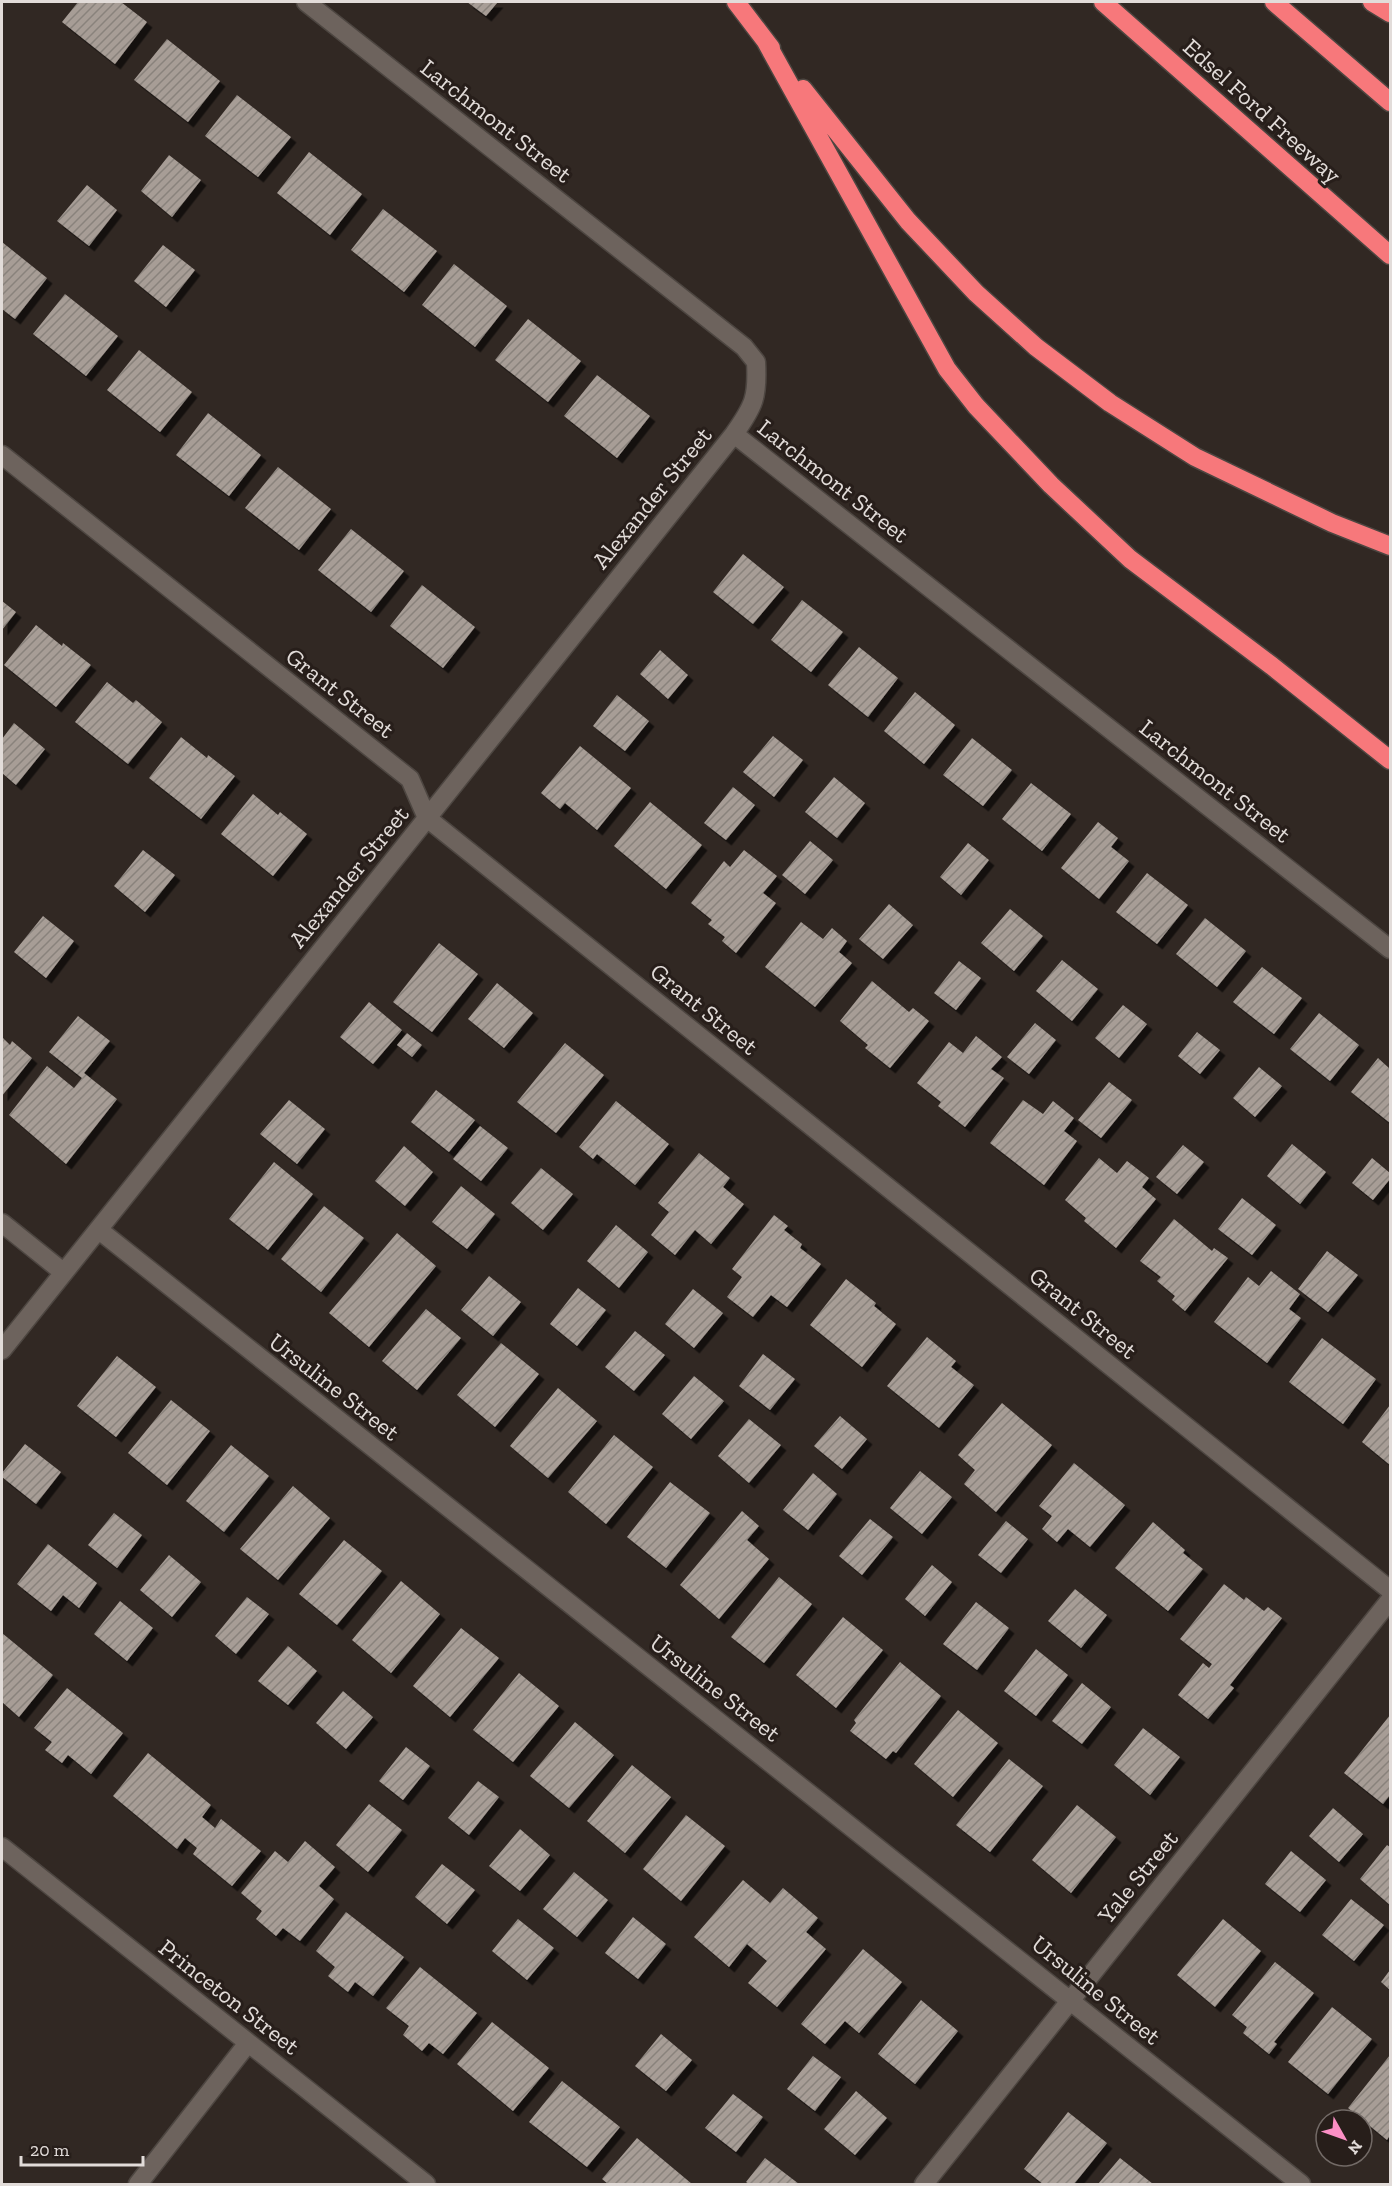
<svg xmlns="http://www.w3.org/2000/svg" width="1392" height="2186" viewBox="0 0 1392 2186" font-family="'Zilla Slab',serif">
<defs>
<pattern id="building-hatch" width="6" height="6" patternUnits="userSpaceOnUse" patternTransform="scale(1.5)"><rect width="6" height="6" fill="#a79d96"/><path d="M-1 1l2-2M0 6l6-6M5 7l2-2" fill="none" stroke="#89827c"/></pattern>
<filter id="shadow"><feDropShadow dx="5.5" dy="5.5" stdDeviation="0" flood-color="#0009"/></filter>
</defs>
<rect width="100%" height="100%" fill="#312823"/>
<path fill="url(#building-hatch)" filter="url(#shadow)" d="M78,2H121L147,22L115,64L62,22Z
M467,2H498L486,16Z
M167,39L220,81L188,122L134,80Z
M237,95L291,137L258,177L205,136Z
M309,152L362,194L330,235L277,193Z
M169,155L201,180L172,217L141,191Z
M87,185L117,210L89,246L57,221Z
M383,209L437,251L404,292L351,250Z
M2,242L47,278L15,319L2,309Z
M163,245L195,270L166,307L134,281Z
M454,264L507,306L475,347L422,305Z
M65,294L118,336L86,376L33,334Z
M528,319L581,361L548,402L495,360Z
M139,350L192,392L160,432L107,390Z
M597,375L650,416L617,458L564,416Z
M208,413L261,455L229,496L176,455Z
M278,467L331,509L299,550L245,508Z
M351,529L404,571L371,612L318,570Z
M743,554L784,587L753,624L713,592Z
M422,585L475,627L443,668L390,626Z
M802,600L843,632L811,672L771,640Z
M2,601L16,612L2,630Z
M36,625L62,646L63,643L91,665L56,707L4,665Z
M859,647L898,678L868,717L828,685Z
M660,650L688,675L668,699L640,674Z
M107,682L133,703L136,700L162,722L128,764L75,722Z
M915,692L955,725L924,764L884,731Z
M617,695L649,721L625,751L593,726Z
M14,723L45,749L16,785L2,773V739Z
M773,736L803,760L774,797L743,772Z
M181,737L207,758L208,755L235,776L201,819L149,778Z
M972,738L1012,770L983,806L943,775Z
M580,746L631,788L597,830L565,803L560,809L541,793Z
M834,777L865,803L837,838L805,812Z
M1031,783L1071,814L1042,851L1002,819Z
M733,787L755,805L726,840L704,823Z
M253,794L278,815L280,812L307,834L273,876L221,834Z
M650,802L702,845L666,889L614,846Z
M1098,822L1118,838L1111,847L1129,861L1099,899L1061,868Z
M810,841L833,860L805,894L782,875Z
M968,843L989,860L961,895L940,877Z
M143,850L175,875L145,912L114,886Z
M744,850L777,876L763,893L776,903L736,953L722,941L725,937L708,924L712,920L691,903L724,861L730,867Z
M1147,873L1188,905L1157,944L1116,912Z
M889,904L913,925L883,959L859,939Z
M1010,909L1043,936L1014,971L981,943Z
M43,916L74,941L46,978L14,952Z
M1205,918L1246,951L1217,987L1176,954Z
M801,922L823,939L832,928L847,941L839,952L852,963L815,1007L765,967Z
M439,943L478,974L432,1032L393,1002Z
M1062,960L1098,989L1072,1021L1036,991Z
M959,961L981,978L956,1010L934,993Z
M1262,967L1302,998L1274,1034L1233,1002Z
M872,981L909,1012L913,1008L929,1021L890,1068L865,1048L868,1045L840,1021Z
M497,983L533,1013L504,1048L468,1019Z
M369,1002L402,1030L373,1064L340,1037Z
M1123,1005L1147,1024L1119,1058L1095,1038Z
M1319,1013L1359,1045L1330,1081L1290,1049Z
M78,1016L110,1041L84,1073L117,1099L66,1164L9,1115L47,1066L74,1088L82,1078L49,1052Z
M1035,1023L1056,1040L1029,1074L1007,1057Z
M1197,1032L1220,1050L1200,1074L1178,1056Z
M407,1033L422,1045L412,1057L397,1045Z
M976,1036L1002,1057L991,1069L1004,1078L965,1127L938,1106L941,1102L917,1083L949,1042L963,1053Z
M2,1037L10,1045L12,1041L32,1058L2,1096Z
M565,1043L604,1075L556,1133L517,1102Z
M1378,1058L1390,1069V1123L1351,1092Z
M1259,1067L1282,1086L1255,1117L1233,1098Z
M1109,1082L1132,1100L1101,1138L1078,1120Z
M436,1090L475,1120L449,1152L411,1122Z
M289,1100L325,1129L297,1164L260,1134Z
M1023,1100L1043,1114L1053,1101L1074,1118L1064,1131L1077,1141L1044,1185L990,1143Z
M616,1101L669,1144L635,1185L597,1154L593,1159L579,1147Z
M480,1126L508,1148L481,1181L453,1159Z
M1292,1144L1326,1172L1300,1204L1267,1176Z
M1183,1145L1204,1162L1177,1194L1156,1177Z
M404,1146L433,1172L405,1206L375,1181Z
M699,1153L730,1178L723,1187L744,1204L711,1244L695,1230L675,1255L651,1235L669,1212L658,1203Z
M1099,1158L1117,1173L1127,1161L1149,1178L1142,1187L1156,1199L1116,1248L1084,1221L1086,1218L1065,1200Z
M1372,1158L1390,1173V1179L1373,1200L1352,1183Z
M274,1162L313,1194L268,1250L229,1219Z
M541,1168L573,1194L543,1230L511,1203Z
M461,1186L495,1214L467,1249L432,1222Z
M1242,1198L1276,1225L1252,1255L1218,1229Z
M324,1206L364,1238L321,1292L281,1259Z
M774,1215L788,1226L784,1230L802,1244L800,1248L821,1264L787,1307L771,1295L753,1317L727,1297L742,1277L732,1269Z
M1174,1219L1212,1251L1214,1248L1228,1258L1185,1311L1172,1300L1175,1296L1157,1281L1161,1277L1140,1261Z
M616,1225L648,1252L619,1288L587,1261Z
M397,1233L436,1266L369,1347L329,1313Z
M1327,1251L1358,1275L1328,1312L1298,1289Z
M1271,1271L1300,1294L1289,1309L1301,1318L1267,1363L1214,1322L1248,1277L1259,1286Z
M489,1276L521,1302L493,1336L461,1310Z
M846,1279L876,1303L874,1306L896,1324L862,1367L810,1325Z
M578,1288L606,1310L577,1346L550,1324Z
M693,1289L723,1313L694,1348L665,1324Z
M426,1309L461,1338L417,1390L382,1361Z
M635,1331L665,1355L634,1391L605,1367Z
M927,1337L956,1361L951,1367L974,1385L939,1428L887,1386Z
M1322,1338L1376,1379L1343,1424L1289,1382Z
M501,1343L539,1374L495,1427L457,1395Z
M763,1354L795,1379L770,1410L739,1386Z
M117,1356L156,1387L116,1437L77,1406Z
M694,1376L724,1401L691,1439L662,1414Z
M558,1388L597,1421L548,1478L510,1446Z
M171,1400L210,1431L167,1485L128,1453Z
M1002,1403L1052,1445L996,1512L964,1484L975,1470L958,1455Z
M1390,1405V1465L1362,1442Z
M840,1416L867,1439L842,1469L814,1446Z
M749,1419L781,1445L749,1483L718,1456Z
M614,1435L653,1467L606,1524L568,1492Z
M25,1444L61,1472L36,1504L2,1477V1473Z
M231,1445L269,1476L224,1532L186,1501Z
M1074,1463L1125,1505L1090,1547L1068,1529L1057,1542L1042,1529L1052,1516L1039,1506Z
M920,1471L952,1497L922,1534L890,1508Z
M813,1473L837,1494L808,1530L783,1510Z
M670,1482L710,1513L666,1568L627,1537Z
M293,1486L330,1518L278,1580L240,1549Z
M742,1511L759,1526L747,1540L769,1559L719,1619L680,1585Z
M114,1513L142,1535L117,1568L88,1545Z
M870,1519L893,1537L862,1575L839,1556Z
M1006,1521L1028,1539L1001,1573L978,1555Z
M1153,1522L1185,1550L1183,1553L1203,1569L1168,1611L1115,1568Z
M344,1540L382,1571L337,1625L299,1594Z
M48,1544L97,1583L79,1608L63,1595L51,1611L17,1584Z
M169,1555L201,1582L172,1617L140,1590Z
M932,1565L952,1582L925,1616L905,1599Z
M779,1577L812,1604L764,1663L731,1637Z
M401,1581L440,1614L391,1673L352,1640Z
M1224,1584L1244,1600L1246,1597L1264,1611L1268,1607L1282,1618L1230,1685L1234,1688L1208,1719L1178,1695L1203,1663L1209,1668L1212,1664L1180,1639Z
M1075,1589L1107,1615L1081,1648L1048,1621Z
M247,1597L269,1614L236,1654L215,1636Z
M120,1601L153,1628L127,1661L94,1634Z
M976,1602L1009,1628L977,1670L943,1644Z
M843,1617L883,1650L836,1708L796,1675Z
M461,1628L499,1658L450,1717L413,1686Z
M2,1633L53,1675L19,1717L2,1702Z
M288,1646L317,1671L288,1705L258,1681Z
M1036,1649L1068,1675L1036,1716L1004,1691Z
M900,1662L941,1696L896,1753L893,1751L886,1759L850,1731L856,1723L854,1720Z
M519,1673L559,1706L513,1762L473,1730Z
M1082,1683L1111,1707L1082,1744L1052,1721Z
M67,1688L123,1733L91,1774L68,1755L62,1763L45,1750L52,1742L34,1728Z
M343,1691L373,1717L346,1749L316,1723Z
M958,1710L998,1743L953,1797L914,1764Z
M1390,1715V1795L1383,1804L1344,1773Z
M575,1722L614,1755L569,1808L530,1776Z
M1143,1728L1180,1757L1150,1795L1114,1765Z
M406,1747L430,1766L403,1800L379,1781Z
M148,1753L211,1805L202,1817L215,1828L221,1819L261,1851L232,1886L193,1854L197,1848L185,1838L177,1849L113,1796Z
M1009,1759L1043,1786L990,1852L956,1825Z
M632,1765L671,1797L625,1853L587,1821Z
M478,1781L499,1797L469,1835L448,1818Z
M369,1804L402,1830L368,1872L336,1845Z
M1077,1805L1116,1837L1071,1893L1032,1860Z
M1333,1808L1363,1834L1339,1862L1309,1836Z
M686,1815L725,1846L681,1901L643,1869Z
M520,1829L550,1855L520,1891L489,1866Z
M305,1841L335,1867L319,1886L334,1899L300,1941L283,1928L276,1936L256,1919L262,1911L241,1893L275,1851L288,1862Z
M1387,1845L1390,1847V1905L1360,1879Z
M1291,1851L1326,1880L1300,1912L1265,1884Z
M442,1864L475,1890L447,1924L415,1897Z
M574,1872L608,1900L577,1937L543,1909Z
M743,1880L770,1903L783,1888L818,1918L806,1932L826,1949L777,2007L748,1983L767,1961L747,1944L729,1967L694,1937Z
M1351,1899L1384,1925L1354,1961L1322,1935Z
M346,1912L404,1957L373,1996L355,1982L348,1992L328,1976L335,1967L316,1951Z
M633,1917L666,1944L638,1979L605,1953Z
M518,1919L554,1948L527,1980L492,1951Z
M1223,1919L1261,1951L1215,2007L1177,1975Z
M863,1949L902,1982L859,2033L845,2021L825,2044L801,2024Z
M1275,1962L1314,1993L1274,2042L1277,2044L1269,2054L1243,2033L1247,2027L1232,2015Z
M420,1967L477,2013L443,2054L429,2043L422,2051L403,2035L409,2026L386,2008Z
M1390,1970V1990L1381,1982Z
M921,2000L958,2031L915,2084L878,2054Z
M1332,2007L1372,2039L1328,2094L1288,2062Z
M492,2022L549,2068L513,2111L457,2064Z
M661,2034L692,2060L666,2091L635,2066Z
M1390,2055V2135L1387,2140L1348,2108Z
M813,2056L841,2077L815,2111L787,2089Z
M562,2081L620,2127L587,2167L529,2122Z
M856,2091L887,2118L855,2155L824,2129Z
M733,2094L763,2117L736,2152L705,2128Z
M1068,2112L1107,2143L1074,2184H1043L1024,2169Z
M637,2138L692,2184H608L602,2179Z
M765,2158L799,2184H749L746,2182Z
M1120,2158L1153,2184H1098Z"/>
<g fill="none" stroke-linecap="round" stroke-linejoin="round">
<g stroke="#4d4641" stroke-width="21">
<path id="minor" d="M734,434L1390,949
M2,455L410,779L427,818L1390,1590
M2,1223L63,1272
M99,1230L1301,2184
M2,1350L734,434C754,406 758,397 756,362L744,347L306,2
M2,1847L426,2184
M138,2184L248,2043
M924,2184L1390,1600"/>
</g>
<g stroke="#4d4641" stroke-width="21">
<path id="highway" d="M736,2L771,48
M1103,2L1390,255
M1274,2L1390,102
M1372,2L1390,13
M765,40L947,369L976,406L1051,485L1130,559L1272,666L1390,760
M803,89L908,221L976,293L1036,347L1110,403L1195,457L1332,523L1390,546"/>
</g>
<use href="#minor" stroke="#6d635d" stroke-width="18"/>
<use href="#highway" stroke="#f7787b" stroke-width="18"/>
</g>
<g text-anchor="middle" stroke-width="6" stroke-linejoin="round" paint-order="stroke">
<g font-size="24" fill="#e2dcd9" stroke="#271e1a">
<text transform="translate(1262 111) rotate(42)" y="8">Edsel Ford Freeway</text>
<text transform="translate(496 121) rotate(38)" y="8">Larchmont Street</text>
<text transform="translate(833 481) rotate(38)" y="8">Larchmont Street</text>
<text transform="translate(652 498) rotate(-51)" y="8">Alexander Street</text>
<text transform="translate(340 693) rotate(38)" y="8">Grant Street</text>
<text transform="translate(1215 781) rotate(38)" y="8">Larchmont Street</text>
<text transform="translate(349 877) rotate(-51)" y="8">Alexander Street</text>
<text transform="translate(704 1009) rotate(39)" y="8">Grant Street</text>
<text transform="translate(1083 1313) rotate(39)" y="8">Grant Street</text>
<text transform="translate(334 1387) rotate(38)" y="8">Ursuline Street</text>
<text transform="translate(715 1688) rotate(38)" y="8">Ursuline Street</text>
<text transform="translate(1138 1877) rotate(-51)" y="8">Yale Street</text>
<text transform="translate(1096 1990) rotate(39)" y="8">Ursuline Street</text>
<text transform="translate(229 1997) rotate(38)" y="8">Princeton Street</text>
</g>
</g>
<rect width="1392" height="2186" fill="none" stroke="#e2dcd9" stroke-width="6"/>
<g transform="translate(1344 2138) rotate(130)"><circle r="28" fill="#271e1a" stroke="#726a66" stroke-width="1.5"/>
<path d="M0-4.5L10 22L0 15L-10 22Z" fill="#fb8fc5"/>
<text y="-9" font-size="16" font-weight="bold" text-anchor="middle" fill="#e2dcd9">N</text>
</g>
<path d="M21 2156v9h122v-9" fill="none" stroke="#e2dcd9" stroke-width="3"/>
<text x="30" y="2156" font-size="18" fill="#e2dcd9" stroke="#271e1a" stroke-width="4.5" paint-order="stroke">20 m</text>
</svg>
